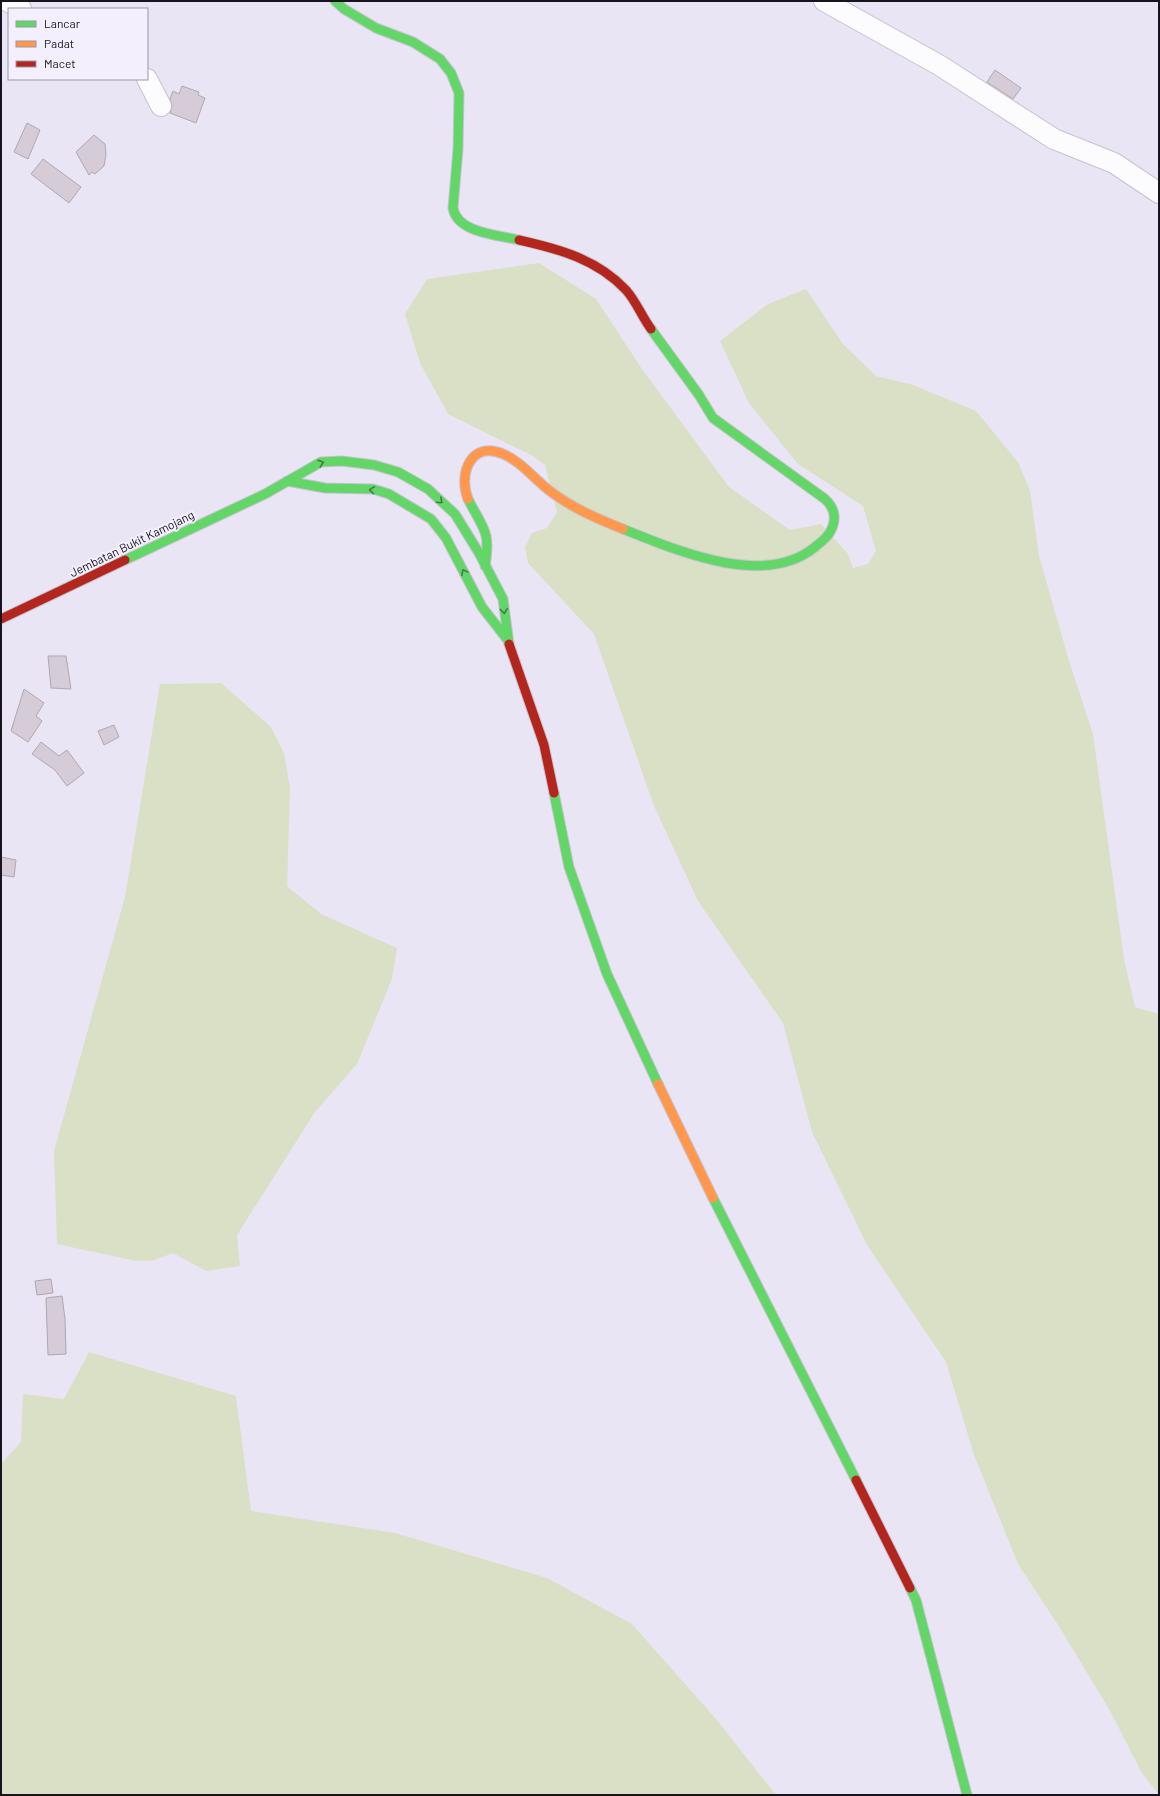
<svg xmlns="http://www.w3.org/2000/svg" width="1160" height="1796" viewBox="0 0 1160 1796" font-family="Barlow,sans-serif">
<rect width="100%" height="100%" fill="#eae5f4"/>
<path fill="#d9e0c5" d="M539,263L596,299L642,369L729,487L790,530L821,524L848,554L853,568L868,564L876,551L863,506L798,464L749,403L720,341L768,304L806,289L843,344L876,376L913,385L976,411L1018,462L1030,491L1039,556L1069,661L1093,734L1124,959L1135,1007L1159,1014V1795L1142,1773L1109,1709L1060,1628L1018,1564L974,1455L946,1362L867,1245L812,1132L783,1023L698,901L654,806L594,634L528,563L525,547L532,533L547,528L557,512L545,465L533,456L448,414L420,363L405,314L427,279Z
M221,683L271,727L284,753L290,788L287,886L321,914L397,948L392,979L357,1064L315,1112L237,1235L240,1266L206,1271L173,1253L152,1261H136L57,1244L54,1151L125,897L160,684Z
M89,1352L236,1396L251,1511L395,1533L547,1578L632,1624L716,1719L776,1795H1V1464L21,1442L23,1394L64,1399Z"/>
<path fill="#d5ccd7" stroke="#afa7b1" d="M995,70L1021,88L1013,99L987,82Z
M182,86L199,92L198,95L205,98L196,123L170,113L172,106L170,99L173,91L179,94Z
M27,123L40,130L28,159L14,152Z
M94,135L105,144L106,155L104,166L95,174L92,172L89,175L76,152Z
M43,159L81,187L69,203L31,174Z
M48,656H66L71,689L51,688Z
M24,689L44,703L36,716L42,721L28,742L11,731Z
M114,725L119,737L104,745L98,731Z
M41,742L59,756L67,750L84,773L67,786L55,770L32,754Z
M1,857L16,860L14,877L1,875Z
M51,1279L53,1293L37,1295L35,1281Z
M62,1296L65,1319L66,1354L48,1355L46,1298Z"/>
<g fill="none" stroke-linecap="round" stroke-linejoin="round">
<g stroke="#c7c2d0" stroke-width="22">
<path id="street" d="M7,1L21,9
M824,1L939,65L1054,139L1114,163L1159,193
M147,79L161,106"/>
</g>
<g stroke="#c7c2d0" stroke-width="11">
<path id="fast" d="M335,1L344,9L376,28L413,42L440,59L451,73L459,93L458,149L453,208C457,233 498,235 519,240
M287,481L325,488L373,489L389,494L431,519L446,538L482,607L507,639
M468,499C483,529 491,530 485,566
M623,529C676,550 764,589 815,547C821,542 827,538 830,532C837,520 835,508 825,499L713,418L699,395L651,329
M125,560L265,494L321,462L342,461L374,465L398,472L428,489L455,514L479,553L503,599L509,644
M554,793L569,867L607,974L658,1084
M713,1198L856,1480
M910,1588L916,1600L967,1795"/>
</g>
<g stroke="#c7c2d0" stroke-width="11">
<path id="slow" d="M468,499C458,474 471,440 503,454C522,462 534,479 550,491C572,508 598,519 623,529
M658,1084L713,1198"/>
</g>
<g stroke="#c7c2d0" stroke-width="11">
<path id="jam" d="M519,240C559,249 597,259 626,290C636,301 642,317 651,329
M1,619L125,560
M509,644L544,745L554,793
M856,1480L910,1588"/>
</g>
<use href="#street" stroke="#fcfbfd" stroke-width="20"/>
<use href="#fast" stroke="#63d668" stroke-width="9"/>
<use href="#slow" stroke="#ff974d" stroke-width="9"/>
<use href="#jam" stroke="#b3261e" stroke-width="9"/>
</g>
<defs><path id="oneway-chevron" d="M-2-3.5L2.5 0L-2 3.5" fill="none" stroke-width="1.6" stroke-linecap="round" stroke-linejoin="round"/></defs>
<g stroke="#417e47">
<use href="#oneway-chevron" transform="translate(321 463) rotate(-17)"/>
<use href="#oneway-chevron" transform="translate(372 490) rotate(-172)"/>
<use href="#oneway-chevron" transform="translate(440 501) rotate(43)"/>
<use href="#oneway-chevron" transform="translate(464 572) rotate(-118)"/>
<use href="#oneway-chevron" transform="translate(504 611) rotate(83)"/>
</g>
<g text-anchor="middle" stroke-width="4" stroke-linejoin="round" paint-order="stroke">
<g font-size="12" fill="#17131f" stroke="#f3effd">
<text transform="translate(132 544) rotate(-26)" y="4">Jembatan Bukit Kamojang</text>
</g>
</g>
<rect width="1160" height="1796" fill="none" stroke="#17131f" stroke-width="4"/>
<rect x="8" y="8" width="140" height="72" fill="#f3effd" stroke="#9b97a4"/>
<rect x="16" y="21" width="20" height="6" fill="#63d668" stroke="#9b97a4"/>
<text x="44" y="28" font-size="12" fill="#17131f">Lancar</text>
<rect x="16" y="41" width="20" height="6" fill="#ff974d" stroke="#9b97a4"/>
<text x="44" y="48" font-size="12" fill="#17131f">Padat</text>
<rect x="16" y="61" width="20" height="6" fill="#b3261e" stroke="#9b97a4"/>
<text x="44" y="68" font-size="12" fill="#17131f">Macet</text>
</svg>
